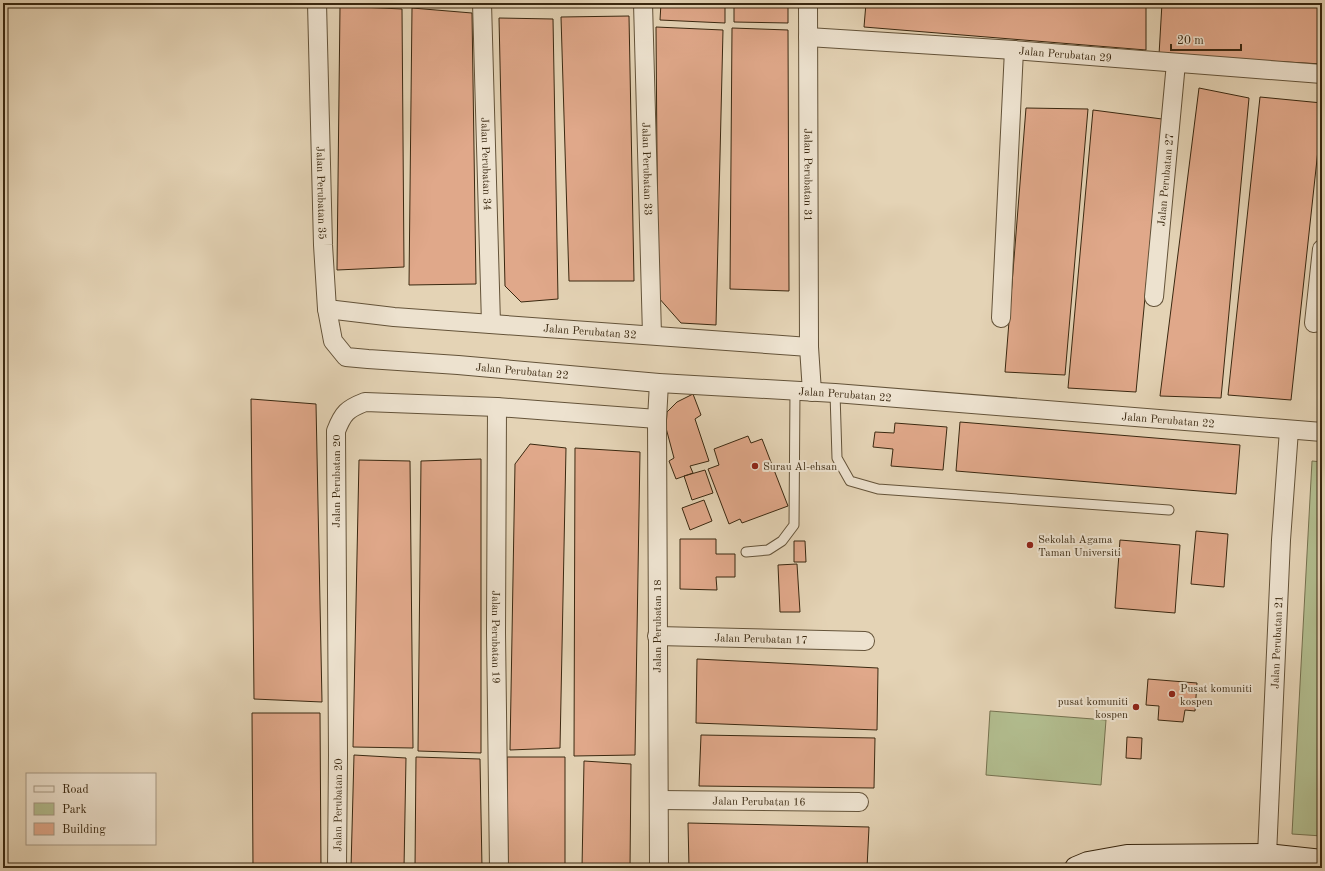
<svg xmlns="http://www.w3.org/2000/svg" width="1325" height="871" viewBox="0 0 1325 871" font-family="'Old Standard TT',serif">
<rect width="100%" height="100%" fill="#e4d3b5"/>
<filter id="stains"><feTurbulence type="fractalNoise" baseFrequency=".005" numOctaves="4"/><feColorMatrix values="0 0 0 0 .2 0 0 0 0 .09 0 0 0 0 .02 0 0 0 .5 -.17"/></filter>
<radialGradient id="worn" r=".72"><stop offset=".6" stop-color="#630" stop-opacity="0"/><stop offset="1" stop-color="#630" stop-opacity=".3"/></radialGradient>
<path fill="#b2bd8f" stroke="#767250" d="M1312,461L1322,462V836L1292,834Z
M990,711L1106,720L1101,785L986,775Z"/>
<path fill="#e0a88a" stroke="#3a2810" d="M497,3H555V7H497Z
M564,3H630V5L564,4Z
M661,3H725V23L660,20Z
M734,3H788V23L734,22Z
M866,3H1146V50L864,27Z
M1162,3H1286L1322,6V64L1159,55Z
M340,6L402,9L404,267L337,270Z
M412,8L472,13L476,284L409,285Z
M629,16L634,281H569L561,17Z
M499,18L553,19L558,299L521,302L505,286Z
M656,27L723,30L716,325L681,323L658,297Z
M732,28L788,30L789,291L730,289Z
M1199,88L1249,98L1221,398L1160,396Z
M1260,97L1322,103V113L1291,400L1228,395Z
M1026,108L1088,109L1065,375L1005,372Z
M1093,110L1162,119L1136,392L1068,388Z
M693,394L701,415L695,419L709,461L690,466L693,473L676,479L669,461L674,458L666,428L667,412L677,402Z
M251,399L316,404L322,702L254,699Z
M960,422L1240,445L1236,494L956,471Z
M895,423L947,427L943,470L891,466L893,449L873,447L875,432L894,433Z
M748,436L751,443L762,439L788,506L742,523L740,519L729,524L708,469L719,465L714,449Z
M530,444L566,448L560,748L510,750L515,464Z
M575,448L640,452L635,755L574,756Z
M481,459V753L418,751L421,461Z
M359,460L410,461L413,748L353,747Z
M705,470L713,493L692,500L684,476Z
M704,500L712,521L690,530L682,508Z
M1196,531L1228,534L1224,587L1191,584Z
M680,539H716V554H735V577H716L717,590L680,589Z
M1120,540L1180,545L1175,613L1115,608Z
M794,541H805L806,562H794Z
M797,564L800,612H780L778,565Z
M697,659L878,668L877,730L696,723Z
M1148,679L1197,683L1195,711L1185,710L1183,722L1158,720L1159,706L1146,705Z
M252,713H320L321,868H253Z
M701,735L875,738L874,788L699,786Z
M1127,737L1142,738L1141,759L1126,758Z
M354,755L406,758L404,868H351Z
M416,757L480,759L482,868H415Z
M507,757H565V868H508Z
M584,761L631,764L630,868H582Z
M688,823L869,827L867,868H689Z"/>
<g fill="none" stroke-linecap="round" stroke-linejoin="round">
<g stroke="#645339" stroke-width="11">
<path id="lane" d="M835,393L837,458L850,481L878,489L1169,510
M746,552L768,550L782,541L794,525L795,391"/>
</g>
<g stroke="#645339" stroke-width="20">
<g id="street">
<path id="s1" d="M317,3L323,245L327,309L333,341L346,357L368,359L458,365L659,383L835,393L1322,432"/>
<path id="s2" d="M482,3L491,324"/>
<path id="s3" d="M643,3L652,335"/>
<path id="s4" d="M808,3L809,347"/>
<path id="s5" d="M808,37L1014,50L1322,74"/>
<path id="s6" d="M1154,297L1176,63"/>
<path id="s7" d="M327,309L394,317L809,347L812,392"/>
<path d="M1001,318L1014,50"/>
<path d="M1314,323L1322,249"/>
<path id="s8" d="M497,407L496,633L499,868"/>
<path id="s9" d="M657,636L865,641"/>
<path id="s10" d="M659,800L859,802"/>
<path id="s11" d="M1267,855L1281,540L1289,430"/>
<path id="s12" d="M337,868L338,755L336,431C343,413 347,409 365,402L497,407L657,419"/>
<path d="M659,868L657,419L659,383"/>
</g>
</g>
<g stroke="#3a2810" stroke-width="24">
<path id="secondary" d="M1076,868L1088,863L1127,856L1267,855L1322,861"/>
</g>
<use href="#lane" stroke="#ede2cf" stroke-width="9"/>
<use href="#street" stroke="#ede2cf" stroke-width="18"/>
<use href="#secondary" stroke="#ede2cf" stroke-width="22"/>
</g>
<g fill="#8f2418" stroke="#ede2cf" stroke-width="1.5">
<circle cx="755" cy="466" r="4"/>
<circle cx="1030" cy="545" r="4"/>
<circle cx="1172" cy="694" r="4"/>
<circle cx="1136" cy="707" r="4"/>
</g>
<g text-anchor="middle" stroke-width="4" stroke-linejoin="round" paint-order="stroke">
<g font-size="11" fill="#3a2810" stroke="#ede2cf">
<text dy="4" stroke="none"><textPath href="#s5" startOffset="258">Jalan Perubatan 29</textPath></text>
<text dy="4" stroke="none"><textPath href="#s2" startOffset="161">Jalan Perubatan 34</textPath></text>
<text dy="4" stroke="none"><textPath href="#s3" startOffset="166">Jalan Perubatan 33</textPath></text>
<text dy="4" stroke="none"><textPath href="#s4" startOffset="172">Jalan Perubatan 31</textPath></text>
<text dy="4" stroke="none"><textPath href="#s6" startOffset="118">Jalan Perubatan 27</textPath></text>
<text dy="4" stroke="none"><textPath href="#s1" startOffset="190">Jalan Perubatan 35</textPath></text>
<text dy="4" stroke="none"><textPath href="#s7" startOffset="264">Jalan Perubatan 32</textPath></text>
<text dy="4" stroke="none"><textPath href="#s1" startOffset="536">Jalan Perubatan 22</textPath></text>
<text dy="4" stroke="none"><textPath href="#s1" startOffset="860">Jalan Perubatan 22</textPath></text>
<text dy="4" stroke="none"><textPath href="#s1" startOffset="1184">Jalan Perubatan 22</textPath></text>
<text transform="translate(336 481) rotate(-90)" y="4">Jalan Perubatan 20</text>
<text transform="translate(657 626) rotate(-90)" y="4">Jalan Perubatan 18</text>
<text dy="4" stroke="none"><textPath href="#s8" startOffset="230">Jalan Perubatan 19</textPath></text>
<text dy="4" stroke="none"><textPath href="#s9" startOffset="104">Jalan Perubatan 17</textPath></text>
<text dy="4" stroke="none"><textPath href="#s11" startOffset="213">Jalan Perubatan 21</textPath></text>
<text dy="4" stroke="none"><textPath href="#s10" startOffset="100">Jalan Perubatan 16</textPath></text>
<text dy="4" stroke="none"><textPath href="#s12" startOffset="63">Jalan Perubatan 20</textPath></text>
</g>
<g font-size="11" fill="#3a2810" stroke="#ede2cf" text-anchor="start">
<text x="763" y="470">Surau Al-ehsan</text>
<text x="1038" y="543">Sekolah Agama<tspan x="1038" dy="13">Taman Universiti</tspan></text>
<text x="1180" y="692">Pusat komuniti<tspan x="1180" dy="13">kospen</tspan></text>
<text x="1128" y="705" text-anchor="end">pusat komuniti<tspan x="1128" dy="13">kospen</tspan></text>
</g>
</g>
<rect width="1325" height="871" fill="none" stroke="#e4d3b5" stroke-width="16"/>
<rect x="4" y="4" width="1317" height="863" fill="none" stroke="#3a2810" stroke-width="2"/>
<rect x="8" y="8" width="1309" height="855" fill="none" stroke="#3a2810"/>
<rect x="26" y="773" width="130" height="72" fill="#ede2cf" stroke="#a59883"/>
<rect x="34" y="786" width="20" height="6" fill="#ede2cf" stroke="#a59883"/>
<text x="62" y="793" font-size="12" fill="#3a2810">Road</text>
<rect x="34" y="803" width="20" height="12" fill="#b2bd8f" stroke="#a59883"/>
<text x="62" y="813" font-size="12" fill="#3a2810">Park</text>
<rect x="34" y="823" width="20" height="12" fill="#e0a88a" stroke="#a59883"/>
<text x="62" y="833" font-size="12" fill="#3a2810">Building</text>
<path d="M1171 44v6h70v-6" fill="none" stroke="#3a2810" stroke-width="2"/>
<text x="1177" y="44" font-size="12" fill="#3a2810" stroke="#ede2cf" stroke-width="3" paint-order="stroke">20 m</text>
<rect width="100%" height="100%" filter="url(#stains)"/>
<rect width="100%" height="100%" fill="url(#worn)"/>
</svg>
